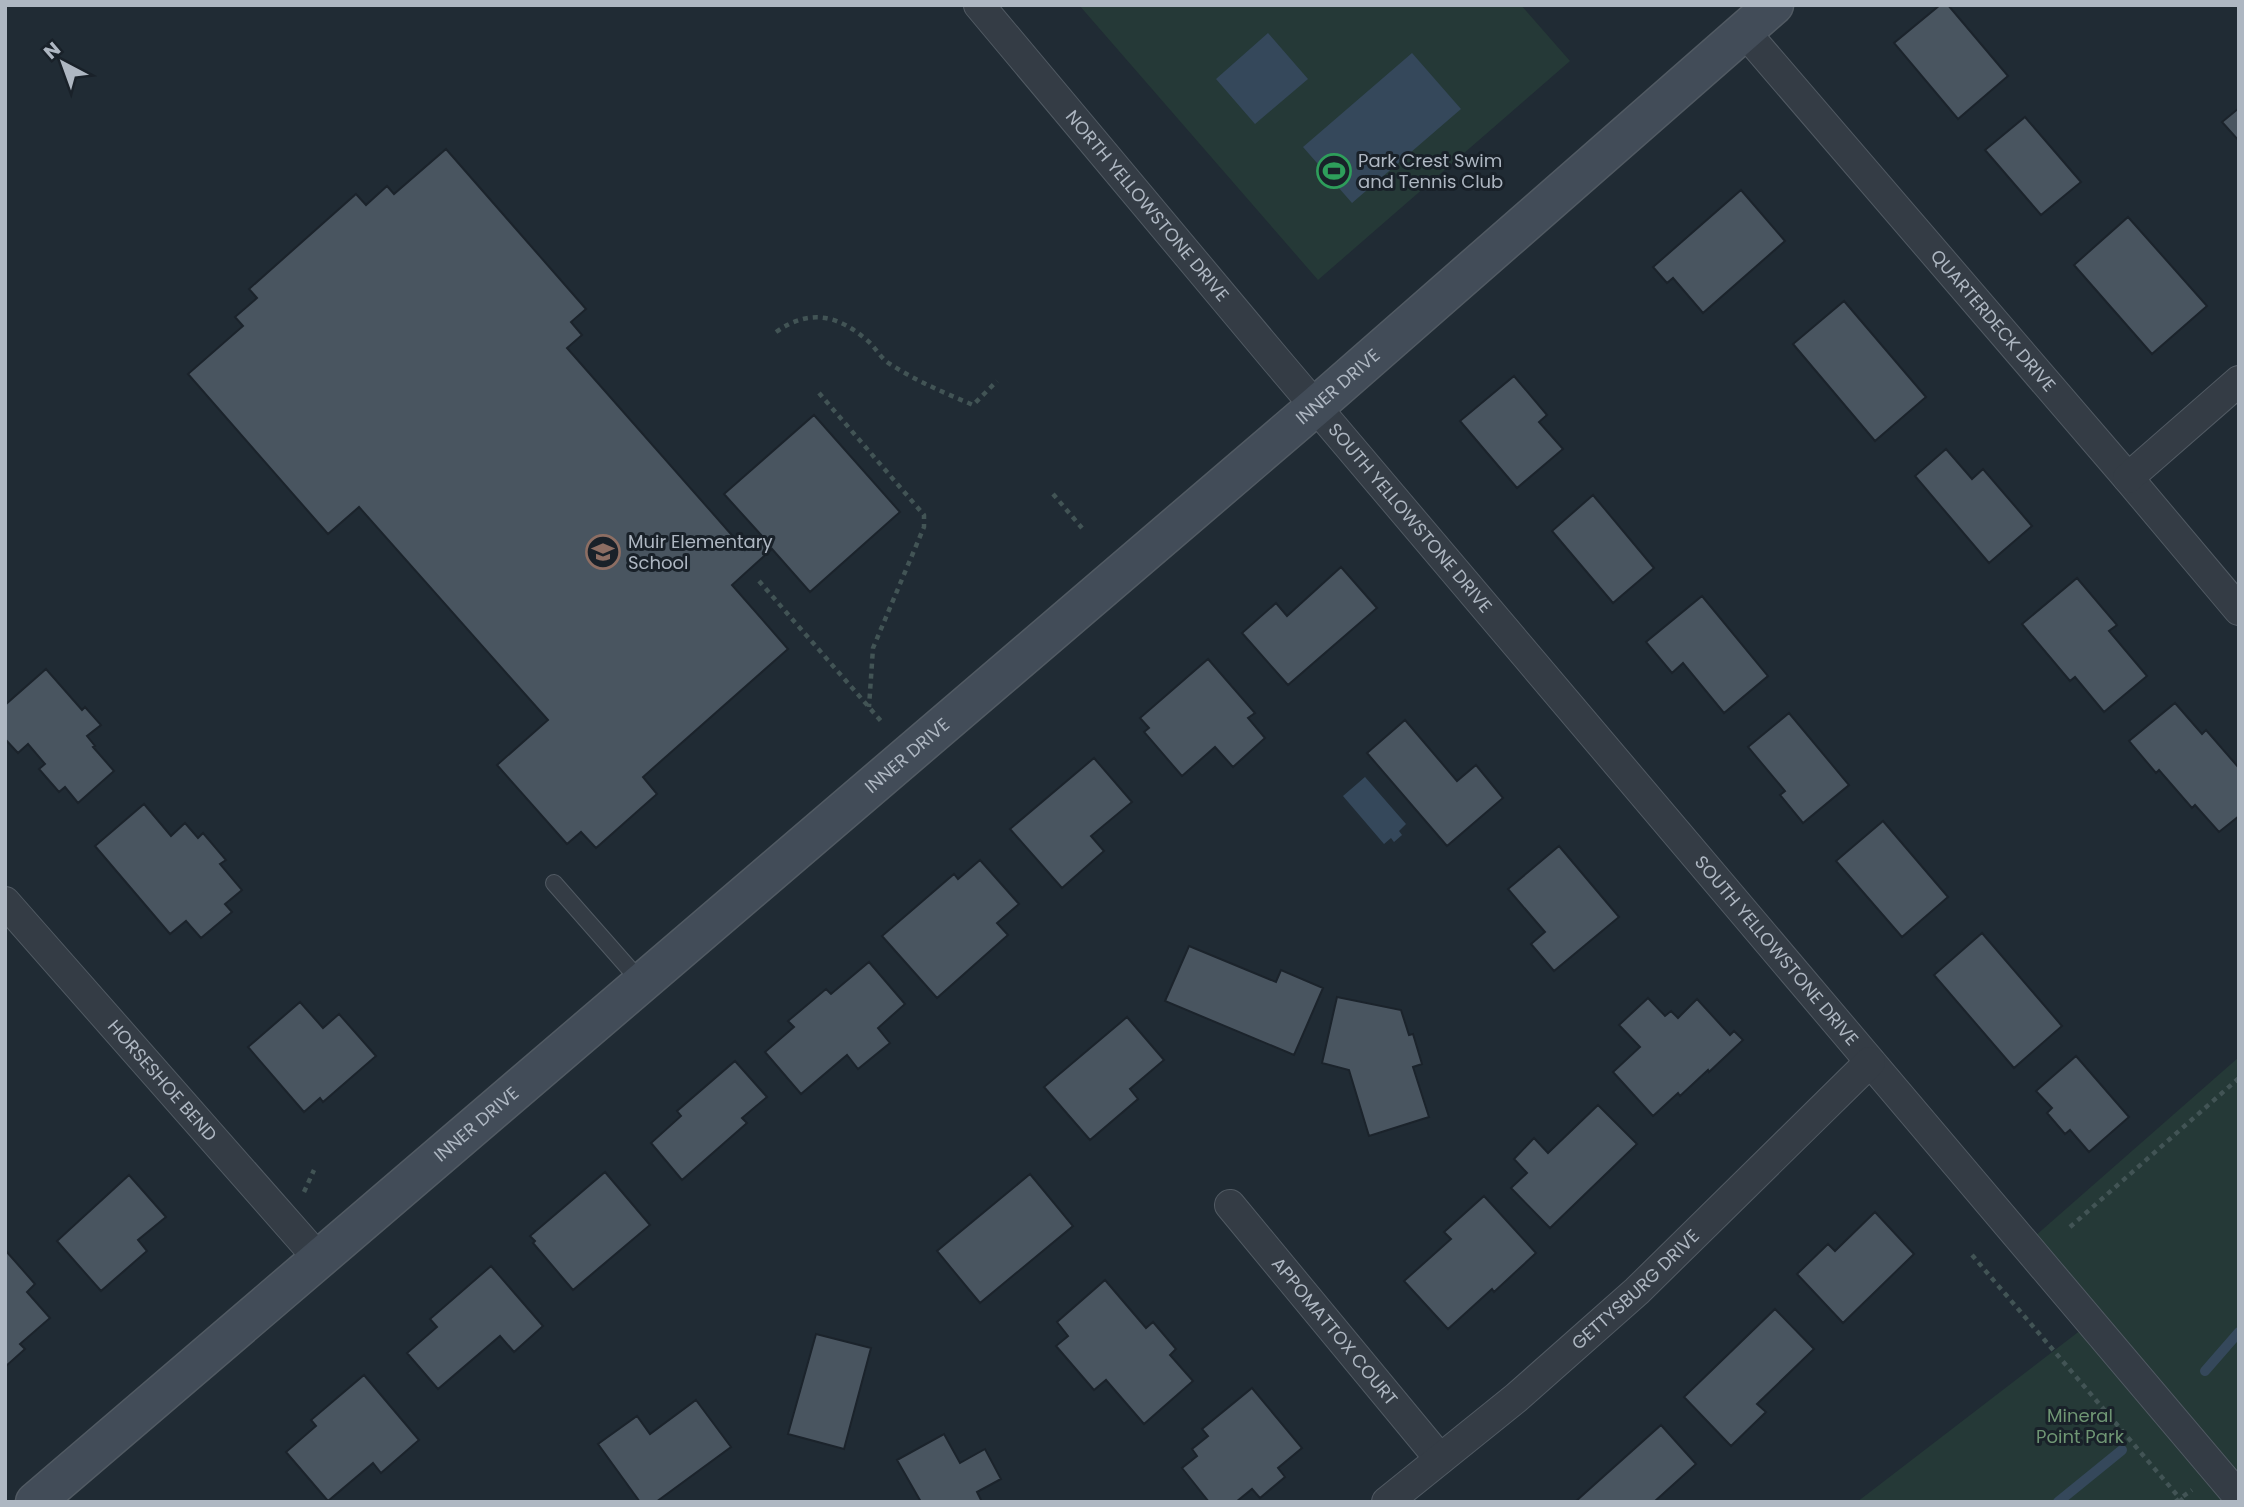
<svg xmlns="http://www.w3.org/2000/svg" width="2244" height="1507" viewBox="0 0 2244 1507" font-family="Poppins,sans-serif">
<rect width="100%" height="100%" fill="#202b34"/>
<path fill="#253937" d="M1079,5H1521L1570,61L1318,280Z
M2239,1057V1502H1857L2090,1323L2025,1245Z"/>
<path fill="#35485b" d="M1268,33L1308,79L1255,124L1216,79Z
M1412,53L1461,109L1352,203L1303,147Z
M1365,777L1406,824L1399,831L1402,835L1394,842L1391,838L1384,844L1343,796Z"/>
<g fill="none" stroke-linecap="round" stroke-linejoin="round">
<path stroke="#35485b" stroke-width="10" d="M2205,1371L2239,1332
M2058,1502L2122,1450"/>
</g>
<path fill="#495560" stroke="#1b232b" stroke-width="2" d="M1940,5H1948L2008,76L1958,119L1894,43Z
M2239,108V141L2222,122Z
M2025,117L2081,182L2041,215L1985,150Z
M446,149L586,309L571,322L582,335L567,348L745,550L762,536L724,494L814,415L900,512L810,592L772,549L732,585L788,649L643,777L657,794L596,848L581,832L567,844L497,765L548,720L359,507L328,534L188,374L243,326L235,317L257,298L249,289L356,194L366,205L387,186L394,194Z
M1741,190L1785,241L1703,313L1673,278L1667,283L1653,267Z
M2128,217L2207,306L2152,354L2074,265Z
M1844,301L1926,397L1875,441L1793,344Z
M1514,376L1547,415L1539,422L1563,449L1517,488L1460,421Z
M1946,449L1972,479L1983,469L2032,526L1989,563L1915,476Z
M1593,495L1654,568L1613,603L1552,531Z
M1341,567L1377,608L1288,685L1242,633L1276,603L1287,616Z
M2077,578L2117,625L2109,631L2147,676L2104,712L2075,677L2070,681L2022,624Z
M1702,596L1768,676L1724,713L1683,663L1672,673L1646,642Z
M1208,659L1255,713L1248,718L1265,738L1233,767L1215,747L1182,776L1144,732L1149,728L1140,718Z
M46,669L82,710L85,707L101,725L87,736L95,746L93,747L114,771L78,803L65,787L59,792L39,769L45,764L28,744L18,753L5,739V705Z
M2175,703L2202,734L2206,730L2239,768V816L2219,832L2195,805L2192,808L2159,770L2156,773L2129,741Z
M1789,713L1849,785L1803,823L1780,795L1785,791L1748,747Z
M1405,720L1457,781L1476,765L1503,798L1447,846L1367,753Z
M1094,758L1132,802L1091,836L1104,851L1062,888L1010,829Z
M144,804L171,836L185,823L198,838L203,833L226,860L220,864L242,890L225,904L232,912L201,938L186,921L170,934L95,846Z
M1883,821L1948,897L1902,937L1836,861Z
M1559,846L1619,917L1554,971L1531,944L1545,932L1508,889Z
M980,860L1019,904L997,923L1008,935L937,998L882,936L954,874L958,879Z
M1982,933L2062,1026L2014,1068L1934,975Z
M1189,946L1276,982L1281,970L1323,988L1294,1055L1165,1001Z
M869,962L905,1004L878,1028L890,1043L858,1069L847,1055L801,1094L765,1052L794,1027L788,1021L826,989L831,994Z
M1337,997L1401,1010L1409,1035L1413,1034L1422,1064L1413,1067L1429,1117L1369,1136L1349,1070L1322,1063Z
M1648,998L1665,1016L1671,1011L1678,1018L1697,999L1730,1035L1734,1031L1743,1040L1709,1072L1708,1070L1680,1096L1678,1093L1653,1116L1613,1072L1640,1047L1619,1025Z
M300,1002L323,1028L339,1014L376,1056L323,1102L320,1098L304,1112L248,1047Z
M1127,1017L1164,1060L1130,1089L1138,1099L1090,1140L1044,1087Z
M2076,1056L2129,1117L2089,1152L2070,1130L2065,1134L2047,1113L2052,1108L2036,1091Z
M735,1061L767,1097L742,1118L747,1123L682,1180L651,1143L681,1116L677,1111Z
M1598,1105L1637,1144L1550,1228L1511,1188L1527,1173L1514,1159L1534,1138L1548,1153Z
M605,1172L650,1225L573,1290L533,1243L535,1241L530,1236Z
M1030,1174L1073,1226L980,1303L937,1251Z
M129,1175L166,1217L138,1240L147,1251L101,1291L57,1241Z
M1484,1196L1536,1253L1494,1292L1492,1289L1448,1329L1404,1281L1451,1239L1444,1232Z
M1875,1212L1914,1254L1843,1323L1797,1274L1828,1244L1835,1251Z
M6,1251L35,1284L27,1292L50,1318L20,1344L25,1349L5,1367Z
M491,1266L543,1326L514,1352L500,1336L438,1389L407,1353L437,1327L430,1319Z
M1105,1280L1146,1328L1153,1322L1176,1349L1170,1355L1193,1381L1144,1424L1106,1380L1094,1390L1056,1346L1068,1336L1057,1322Z
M1775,1309L1814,1349L1757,1404L1766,1412L1731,1446L1684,1397Z
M816,1334L871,1348L844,1449L788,1434Z
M364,1375L419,1440L381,1473L373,1463L328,1501L286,1452L316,1426L311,1420Z
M1252,1388L1302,1448L1278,1468L1285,1477L1260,1498L1252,1489L1236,1502H1209L1182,1468L1197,1456L1192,1449L1208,1436L1202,1429Z
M696,1400L731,1447L656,1502H640L598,1444L637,1416L650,1434Z
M1661,1425L1696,1464L1654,1502H1575Z
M944,1434L960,1463L985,1449L1001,1479L977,1492L982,1502H921L897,1460Z"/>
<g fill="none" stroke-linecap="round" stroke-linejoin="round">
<g stroke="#515a63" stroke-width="18">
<path id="lane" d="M554,883L641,982"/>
</g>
<g stroke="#515a63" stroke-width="32">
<g id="street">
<path id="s1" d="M979,5L1277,361L2239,1497"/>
<path id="s2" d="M1744,31L2128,478L2239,610"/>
<path d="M2128,478L2239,381"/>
<path id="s3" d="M5,902L319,1259"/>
<path id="s4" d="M1230,1205L1440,1459"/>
<path id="s5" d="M1387,1502L1516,1398L1637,1291L1870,1062"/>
</g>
</g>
<g stroke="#515a63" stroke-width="41">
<g id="secondary">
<path id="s6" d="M35,1502L1316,406L1774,5"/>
</g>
</g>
<path stroke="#425455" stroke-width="4.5" stroke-dasharray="5 5" stroke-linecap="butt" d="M776,332C810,308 838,315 868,341C876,348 881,359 890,364C916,381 945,393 973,405L997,381
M819,393L924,515V527L873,648L869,707
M1053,494L1082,528
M759,581L881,721
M304,1192L314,1170
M2070,1227L2239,1078
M1972,1255L2183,1502
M2175,1502L2192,1490"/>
<use href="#lane" stroke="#343c45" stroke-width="16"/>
<use href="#street" stroke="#343c45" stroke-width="30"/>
<use href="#secondary" stroke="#424c58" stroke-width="38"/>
</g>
<defs>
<g id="stadium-ring" transform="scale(1.75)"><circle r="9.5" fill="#192129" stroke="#2e9e5b" stroke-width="1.5"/><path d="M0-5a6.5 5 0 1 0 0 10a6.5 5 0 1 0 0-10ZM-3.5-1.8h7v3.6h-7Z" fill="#2e9e5b"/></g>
<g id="school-ring" transform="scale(1.75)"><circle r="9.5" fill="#192129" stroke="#8d6e63" stroke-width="1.5"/><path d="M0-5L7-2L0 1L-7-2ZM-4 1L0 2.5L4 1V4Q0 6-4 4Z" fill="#8d6e63"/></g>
</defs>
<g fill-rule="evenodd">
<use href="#stadium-ring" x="1334" y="171"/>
<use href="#school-ring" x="603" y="552"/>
</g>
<g text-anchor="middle" stroke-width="6" stroke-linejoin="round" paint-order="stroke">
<g font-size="18" fill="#aeb7c2" stroke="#192129" text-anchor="start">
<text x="1358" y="167">Park Crest Swim<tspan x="1358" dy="21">and Tennis Club</tspan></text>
<text x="628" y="548">Muir Elementary<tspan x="628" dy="21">School</tspan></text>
</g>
<g font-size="18" fill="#aeb7c2" stroke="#192129">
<text dy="6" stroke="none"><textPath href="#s1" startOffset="262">NORTH YELLOWSTONE DRIVE</textPath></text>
<text dy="6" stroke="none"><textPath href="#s2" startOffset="382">QUARTERDECK DRIVE</textPath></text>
<text dy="6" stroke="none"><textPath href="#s6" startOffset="1715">INNER DRIVE</textPath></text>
<text dy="6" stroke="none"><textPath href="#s1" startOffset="670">SOUTH YELLOWSTONE DRIVE</textPath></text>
<text dy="6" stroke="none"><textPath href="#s6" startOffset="1148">INNER DRIVE</textPath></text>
<text dy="6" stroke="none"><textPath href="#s1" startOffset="1237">SOUTH YELLOWSTONE DRIVE</textPath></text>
<text dy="6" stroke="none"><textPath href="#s3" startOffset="238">HORSESHOE BEND</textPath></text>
<text dy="6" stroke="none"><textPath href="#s6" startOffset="581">INNER DRIVE</textPath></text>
<text dy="6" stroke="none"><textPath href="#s5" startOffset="327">GETTYSBURG DRIVE</textPath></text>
<text dy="6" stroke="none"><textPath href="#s4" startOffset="164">APPOMATTOX COURT</textPath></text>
</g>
<g font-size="18" fill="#6f9674" stroke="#192129">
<text x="2080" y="1422">Mineral<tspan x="2080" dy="21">Point Park</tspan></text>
</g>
</g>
<rect width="2244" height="1507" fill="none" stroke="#aeb7c2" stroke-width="14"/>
<g transform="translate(63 63) rotate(319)" stroke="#192129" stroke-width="5" paint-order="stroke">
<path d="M0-5L12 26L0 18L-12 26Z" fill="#aeb7c2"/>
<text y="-10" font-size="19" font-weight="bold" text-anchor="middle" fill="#aeb7c2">N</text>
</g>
</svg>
